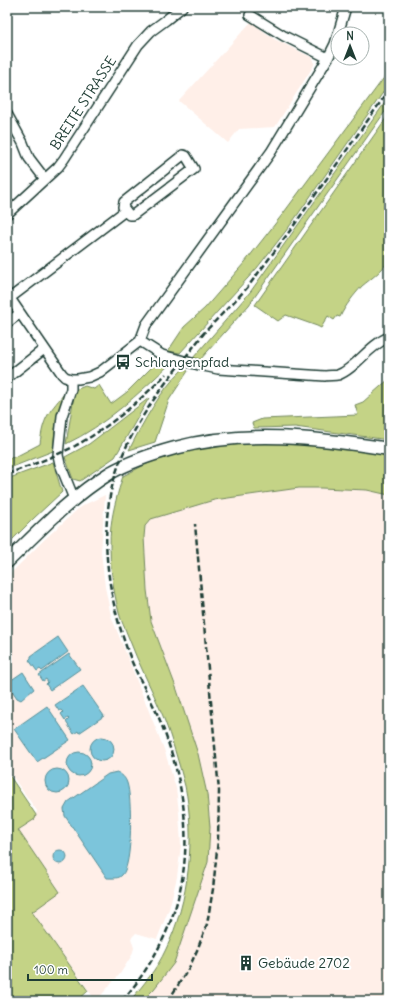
<svg xmlns="http://www.w3.org/2000/svg" width="396" height="1008" viewBox="0 0 396 1008" font-family="Delius,sans-serif">
<rect width="100%" height="100%" fill="#fff"/>
<filter id="ink" filterUnits="userSpaceOnUse"><feTurbulence type="fractalNoise" baseFrequency=".025" numOctaves="2"/><feDisplacementMap in="SourceGraphic" scale="8" xChannelSelector="R" yChannelSelector="G"/><feConvolveMatrix kernelMatrix="1 2 1 2 8 2 1 2 1" color-interpolation-filters="sRGB"/></filter>
<g filter="url(#ink)">
<path fill="#ffefe8" d="M251,22L274,39L313,58L314,62V65L275,127L239,129L228,143L179,101Z
M299,488H321L367,490L389,495V1001H142L154,989L208,862L177,690L151,621L147,590L144,537L145,526L151,519L214,500Z
M105,495L101,552L105,587L111,616L164,749L176,788L179,812L181,845L177,877L169,909L157,939L136,933L131,938L134,948L132,955L120,974L96,1001L32,912L60,891L18,830L35,819L37,811L7,769V577L45,539L78,509L86,504Z"/>
<path fill="#c4d386" stroke="#72885d" d="M389,71V84L289,227L257,268L180,353L168,351L184,327L205,308L245,262L282,215Z
M389,97V106L249,305L199,361L193,358L251,291Z
M389,114V260C382,271 372,278 362,286C354,295 345,306 340,317L337,316L334,320L328,316L321,328L317,326L286,315L278,321L255,305Z
M157,362L170,364C138,394 106,425 66,444L75,390L85,386L94,389L99,385L111,404L127,392Z
M183,369L188,371L169,400L155,442L129,450C144,421 159,392 183,369Z
M389,379V440L295,427L254,428L252,423L262,419L358,415L355,405L363,402Z
M64,394L55,429L53,451L7,469V459L17,456L40,444C43,418 48,413 64,394Z
M149,398L115,457L80,481L73,479L65,457L89,444Z
M292,441L389,454V495L367,490L321,488H299L214,500L151,519L145,526L144,537L147,590L151,621L177,690L198,754L207,794L210,827L208,862L174,963L154,989L142,1001H130C143,985 157,969 166,949C189,902 196,837 185,786C179,763 172,739 163,716C152,689 138,663 128,636C125,628 121,621 119,613C112,586 108,554 111,526C113,509 118,492 123,476C135,470 147,463 159,459C202,443 247,443 292,441Z
M53,462L62,492L34,518L7,545V479Z
M7,772L36,815L35,819L18,830L60,892L32,912L88,991L77,1001H7Z"/>
<path fill="#7bc5db" stroke="#568f98" d="M58,637L68,652L42,671L40,669L37,671L29,660L31,658V656Z
M69,654L80,669L50,690L46,684L48,682L46,679L43,681L39,675Z
M23,672L34,689L21,700L17,698L7,683Z
M83,686L104,716L79,733L78,731L74,734L66,722L69,719L68,718L65,720L61,714L63,712L61,710L59,711L55,705Z
M47,706L70,740L37,762L14,729Z
M90 749a12 12 0 1 1 24 0a12 12 0 1 1-24 0Z
M67 764a12 12 0 1 1 24 0a12 12 0 1 1-24 0Z
M45 781a12 12 0 1 1 24 0a12 12 0 1 1-24 0Z
M117,772C122,775 125,777 127,783C132,797 133,865 122,875C119,879 112,878 107,878L65,816L64,809L68,802L108,774Z
M53 857a7 7 0 1 1 14 0a7 7 0 1 1-14 0Z"/>
<g fill="none" stroke-linecap="round" stroke-linejoin="round">
<g stroke="#1f3d34" stroke-width="12">
<path id="street" d="M250,15L284,36L328,58
M7,114L23,143L29,158L45,179
M183,155L186,156L194,169L133,215H129L123,207L124,202Z
M7,214L58,167L64,159L138,45L151,31L166,20L182,7
M7,294L62,374L65,377L71,379H78L89,377L100,372L140,341L146,325L271,152L328,58L335,44L346,7
M10,298L125,211
M7,323L20,313
M140,341L162,355L199,365L218,369L325,376C329,375 334,376 338,375C355,369 369,345 389,337
M7,378L44,349
M71,379V389L62,416L58,455L60,464L74,499"/>
</g>
<g stroke="#1f3d34" stroke-width="15">
<path id="secondary" d="M7,562C40,530 71,497 110,473C131,461 153,454 175,448C246,429 318,438 389,449"/>
</g>
<use href="#street" stroke="#fff" stroke-width="9"/>
<use href="#secondary" stroke="#fff" stroke-width="12"/>
<path stroke="#1f3d34" stroke-width="2.5" stroke-dasharray="6 3" stroke-linecap="butt" d="M201,336L247,288L292,228L389,90
M7,474C30,466 53,457 75,446C108,428 140,401 166,374
M122,1001C196,915 201,821 159,718C151,699 140,681 132,662C111,609 99,548 111,491C125,429 167,381 205,332
M168,1001L189,968L198,948L207,924L213,889L218,840L219,791L195,524"/>
</g>
</g>
<defs>
<g id="bus-bare" transform="scale(1.2)"><path d="M-5-6H5V4H4V6H2V4H-2V6H-4V4H-5ZM-3.5-4V0h7V-4ZM-3.5 1.2v1.5H-2V1.2ZM2 1.2v1.5H3.5V1.2Z" fill="#1f3d34" stroke="#fff" stroke-width="2.5" paint-order="stroke"/></g>
<g id="building-bare" transform="scale(1.2)"><path d="M-4-6H4V6H1V3H-1V6H-4ZM-2.5-4.3h1.7v1.8h-1.7ZM.8-4.3h1.7v1.8H.8ZM-2.5-1h1.7V.8h-1.7ZM.8-1h1.7V.8H.8Z" fill="#1f3d34" stroke="#fff" stroke-width="2.5" paint-order="stroke"/></g>
</defs>
<g fill-rule="evenodd">
<use href="#bus-bare" x="123" y="362"/>
<use href="#building-bare" x="246" y="963"/>
</g>
<g text-anchor="middle" stroke-width="4" stroke-linejoin="round" paint-order="stroke">
<g font-size="14" fill="#1f3d34" stroke="#fff">
<text transform="translate(83 103) rotate(-57)" y="5">BREITE STRASSE</text>
</g>
<g font-size="14" fill="#1f3d34" stroke="#fff" text-anchor="start">
<text x="135" y="367">Schlangenpfad</text>
<text x="258" y="968">Gebäude 2702</text>
</g>
</g>
<rect width="396" height="1008" fill="none" stroke="#fff" stroke-width="24"/>
<rect x="12" y="12" width="372" height="984" fill="none" stroke="#1f3d34" stroke-width="1.5" filter="url(#ink)"/>
<g transform="translate(350 46)"><circle r="19" fill="#ffffff" stroke="#a5b1ae"/>
<path d="M0-3L7 15L0 10L-7 15Z" fill="#1f3d34"/>
<text y="-6" font-size="11" font-weight="bold" text-anchor="middle" fill="#1f3d34">N</text>
</g>
<path d="M28 974v6h124v-6" fill="none" stroke="#1f3d34" stroke-width="2"/>
<text x="34" y="974" font-size="12" fill="#1f3d34" stroke="#ffffff" stroke-width="3" paint-order="stroke">100 m</text>
</svg>
